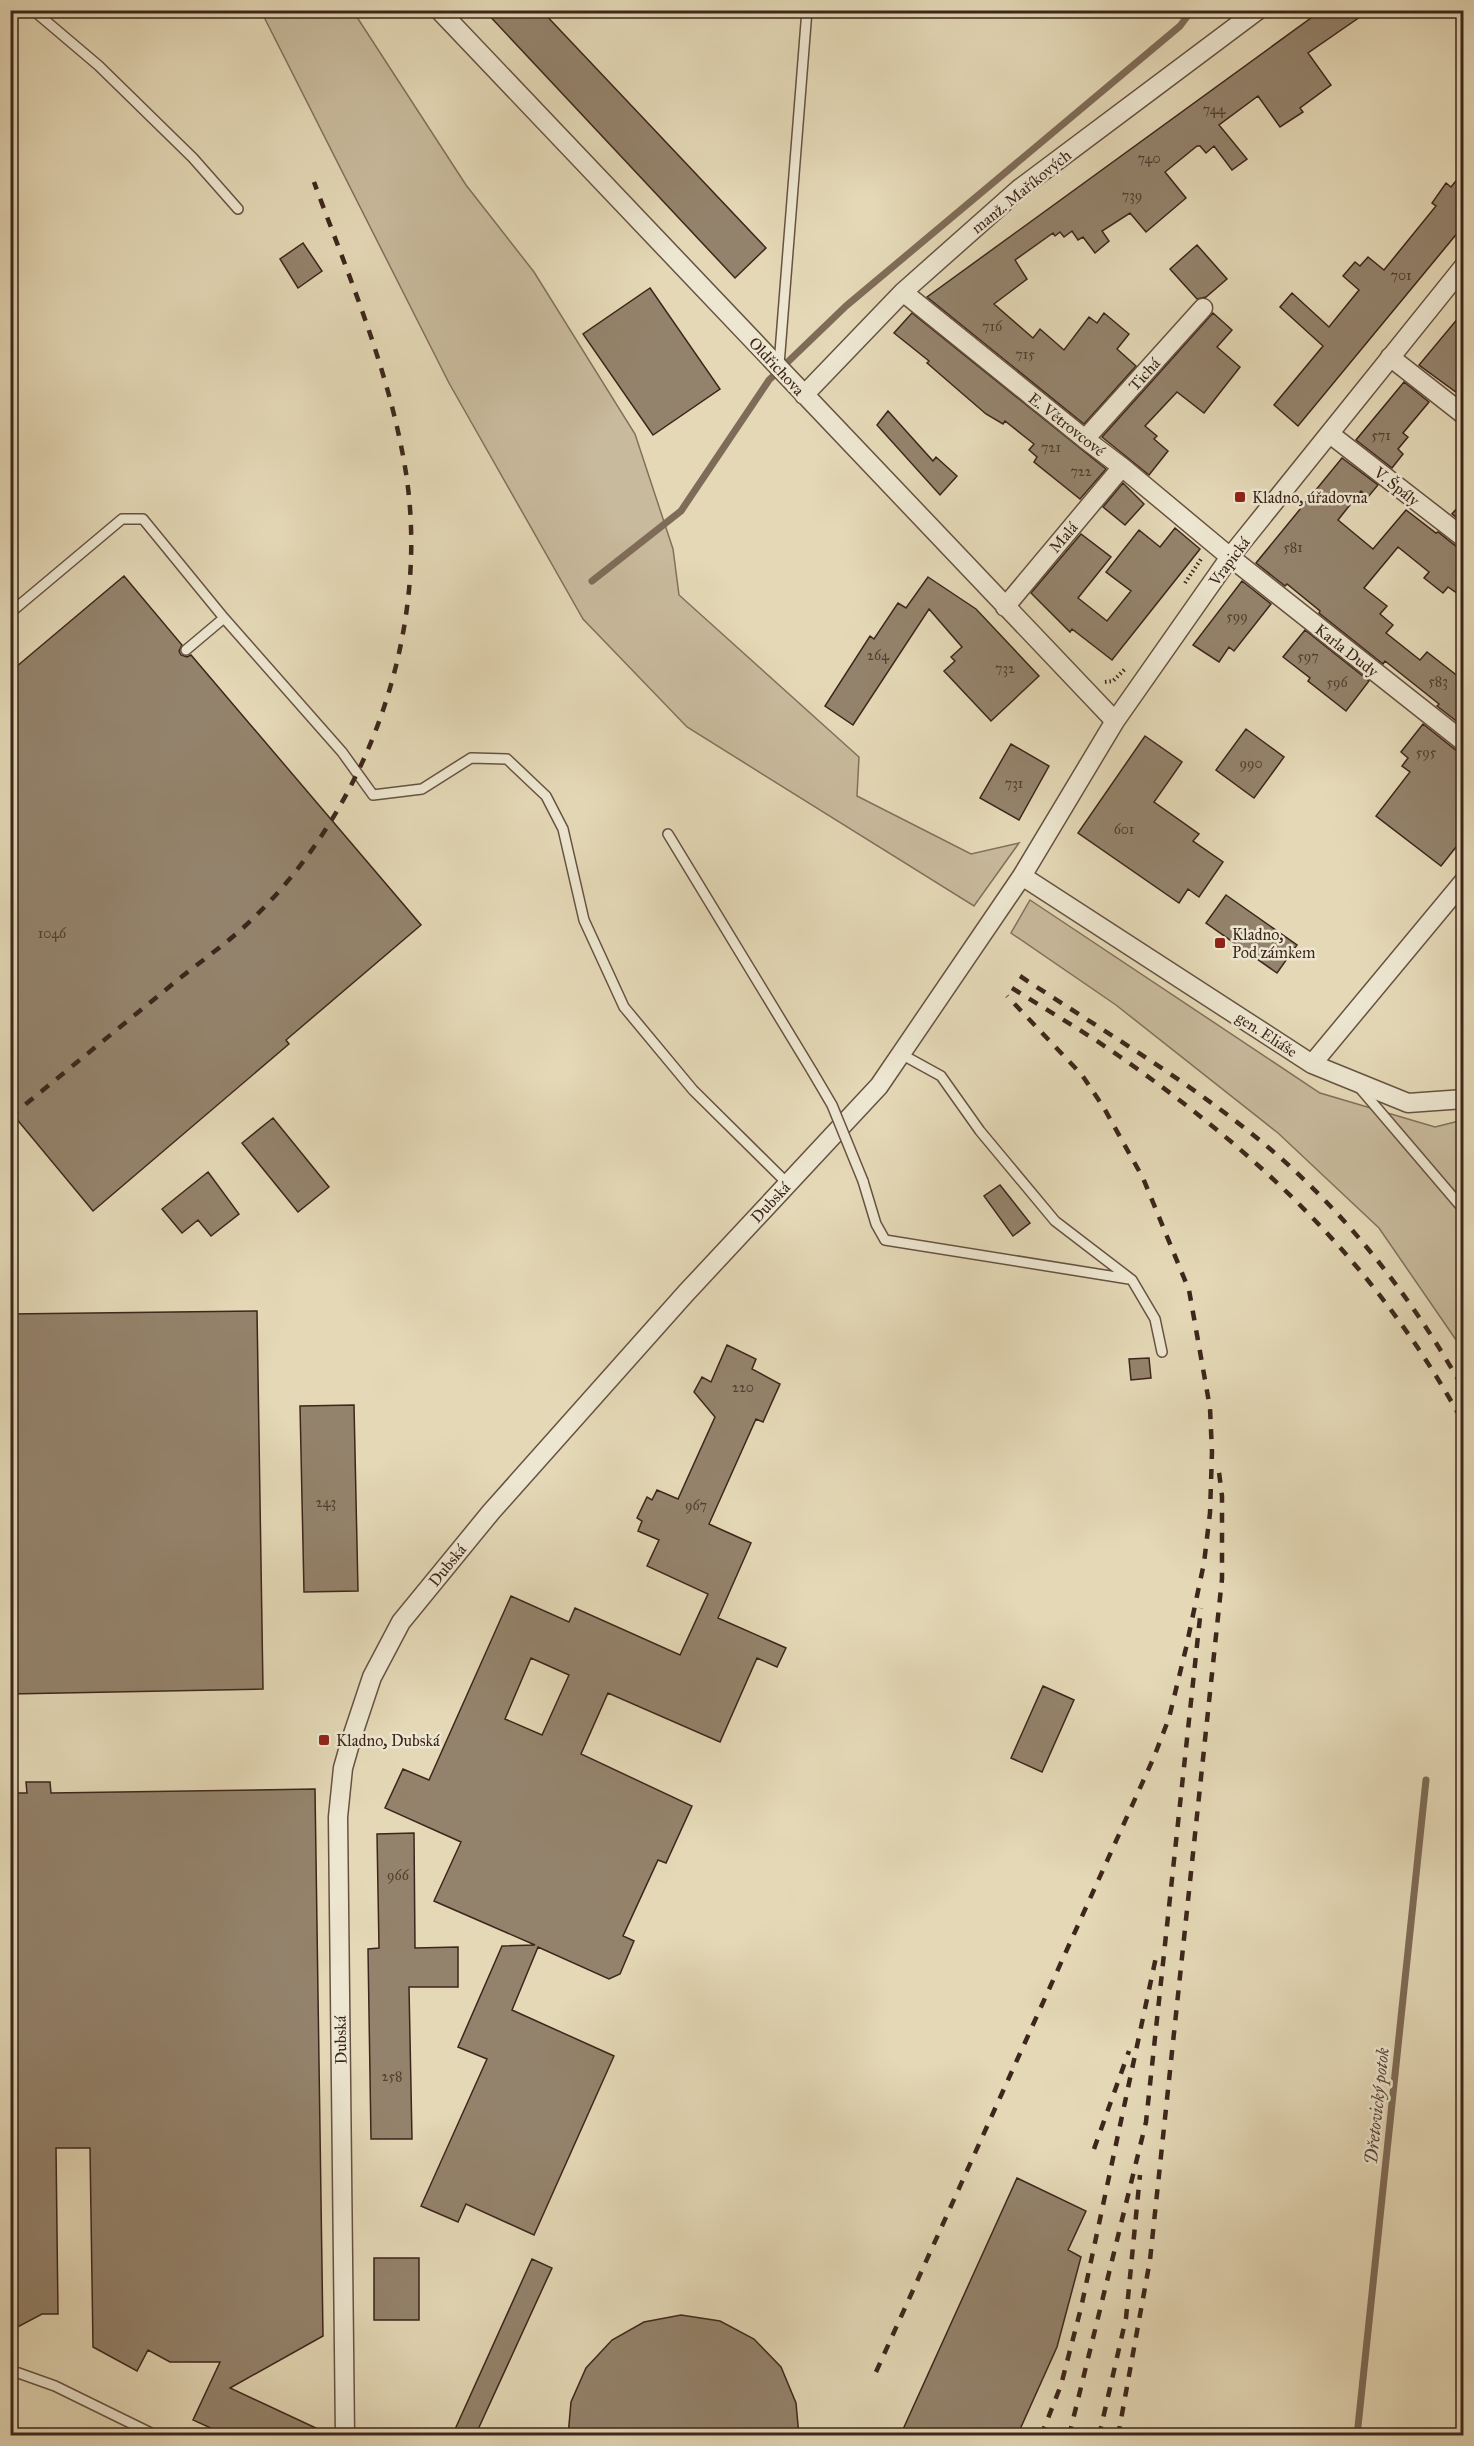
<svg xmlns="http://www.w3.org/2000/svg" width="1474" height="2446" viewBox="0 0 1474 2446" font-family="'IM FELL Great Primer',serif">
<rect width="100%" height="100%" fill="#e4d8b6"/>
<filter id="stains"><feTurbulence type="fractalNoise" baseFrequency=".00333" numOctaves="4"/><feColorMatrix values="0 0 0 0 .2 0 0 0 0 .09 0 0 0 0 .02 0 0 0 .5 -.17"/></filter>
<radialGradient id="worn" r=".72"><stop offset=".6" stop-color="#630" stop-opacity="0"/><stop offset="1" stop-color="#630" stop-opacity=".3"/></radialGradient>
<path fill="#c8ba9c" stroke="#82705c" stroke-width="1.5" d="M261,11H353L466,185L534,272L635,434L673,549L679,595L859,757L857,796L971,854L1019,843L974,906L687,727L583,619L449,383Z
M1030,900L1320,1093L1435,1127L1463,1120V1350L1379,1228L1278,1133L1116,1005L1011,933Z"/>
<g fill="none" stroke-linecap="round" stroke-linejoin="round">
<path stroke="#7f6c58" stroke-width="7" d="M592,581L681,511L769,380L846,306L1180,26L1192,10
M1357,2436L1426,1780"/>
</g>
<path fill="#94836c" stroke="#3d261b" stroke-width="1.5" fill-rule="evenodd" d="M484,10H541L766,248L735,278Z
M1322,10H1370L1308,53L1331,85L1300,108L1303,112L1280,127L1258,96L1219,125L1247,159L1232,170L1214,146L1206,153L1200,146H1197L1165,172L1186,198L1146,232L1130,213L1102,231L1109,241L1095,253L1083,237L1078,240L1072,231L1064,237L1060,232L1055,236L1053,233L1015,260L1027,279L994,304L1033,338L1040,329L1064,350L1089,317L1097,323L1104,313L1129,334L1117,349L1136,366L1084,424L927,297Z
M1464,171V225L1298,426L1274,405L1323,346L1280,307L1292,293L1329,327L1359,290L1343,276L1355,262L1360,266L1368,257L1384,270L1436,206L1432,203L1446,183L1451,187Z
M303,243L322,271L298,288L280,259Z
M1197,245L1227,279L1206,297L1197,299L1170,269Z
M650,288L720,389L653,435L583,334Z
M1464,311V398L1419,365Z
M912,313L1106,469L1080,499L1034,462L1037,457L1029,450L1034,444L1005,421L1003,424L986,414L927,363L929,361L894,333Z
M1213,313L1232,330L1217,347L1240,367L1204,413L1177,392L1145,426L1157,436L1154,439L1168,451L1149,475L1102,437Z
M1404,382L1429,402L1403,433L1408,437L1398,449L1403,454L1392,468L1356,440Z
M888,411L933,461L936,457L957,476L940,495L877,425Z
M1342,458L1378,485L1368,497L1361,491L1338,520L1373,549L1406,510L1436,533L1438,532L1457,547L1464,549V598L1448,587L1443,593L1424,578L1429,572L1398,547L1364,588L1387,606L1380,614L1393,625L1386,633L1420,660L1427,652L1464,681V727L1437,706L1439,704L1385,661L1383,664L1319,613L1320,611L1287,584L1285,586L1256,563Z
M1123,483L1144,504L1125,525L1103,507Z
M1464,500V523L1452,514Z
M1175,528L1200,549L1112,660L1072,629L1070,632L1031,593L1081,534L1111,557L1078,598L1107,621L1131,591L1106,572L1139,530L1160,547Z
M124,576L182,645L179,651L181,655L187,657L191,655L421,925L286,1040L289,1044L93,1211L10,1111V672Z
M928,577L976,609L1039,676L991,721L944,671L955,661L951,657L962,647L929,609L853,725L825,706L870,636L874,639L898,603L906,608Z
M1242,581L1271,604L1234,651L1229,647L1219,662L1193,645Z
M1305,630L1369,681L1346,711L1308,681L1310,678L1283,657Z
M1423,724L1457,751L1464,753V837L1441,866L1376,816L1410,772L1402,766L1408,758L1401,752Z
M1246,729L1284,757L1254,798L1216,770Z
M1145,736L1182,762L1154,802L1199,834L1193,841L1223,862L1199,897L1188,889L1179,903L1078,833Z
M1011,744L1049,766L1019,820L980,798Z
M1226,895L1297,945L1277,973L1206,923Z
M273,1118L329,1187L298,1212L242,1143Z
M208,1172L239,1214L211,1236L198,1220L182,1233L162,1209Z
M1000,1185L1030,1223L1013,1236L984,1196Z
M257,1311L263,1689L10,1694V1314Z
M727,1345L756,1359L752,1369L780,1384L763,1422L756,1419L709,1524L751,1543L718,1618L786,1648L777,1667L757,1658L720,1742L608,1693L581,1754L692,1806L666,1863L658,1860L623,1936L634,1941L620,1974L609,1979L538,1947L512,2010L614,2056L534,2235L466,2204L458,2222L421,2206L487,2059L458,2047L502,1946L535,1945L434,1901L461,1842L385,1808L403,1769L429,1780L511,1596L569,1622L575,1608L680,1655L708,1594L647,1566L659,1540L638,1531L642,1521L637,1518L647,1497L652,1500L657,1490L678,1499L715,1417L694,1392L702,1377L711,1382ZM531,1658L569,1675L542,1735L505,1719Z
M1149,1358L1151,1378L1131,1380L1129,1359Z
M354,1405L358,1591L304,1592L300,1406Z
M1043,1686L1074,1700L1042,1772L1011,1758Z
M26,1782H50L51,1793L315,1789L323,2336L230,2388L333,2436H228L193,2420L220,2362H170L148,2350L137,2371L93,2347L90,2148H56L58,2314H42L10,2331V1793H27Z
M414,1833L415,1948L458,1947V1987H409L412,2139H371L368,1949L379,1948L377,1834Z
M1017,2178L1086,2211L1068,2250L1081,2257L1057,2347L1017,2436H900Z
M374,2258H419V2320H374Z
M532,2259L552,2268L475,2436H452Z
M681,2315L720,2321L754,2339L781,2367L796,2403L799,2436H568L571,2402L586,2368L612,2340L644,2322Z"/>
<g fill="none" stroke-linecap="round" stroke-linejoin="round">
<g stroke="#675242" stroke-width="12">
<path id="lane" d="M33,10L99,66L193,158L238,209
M779,365L807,10
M10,613L122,519H143L224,618L342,752L373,795L422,789L471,758L507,759L546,796L563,829L584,920L624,1007L693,1090L787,1183
M186,650L224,618
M668,834L812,1071
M901,1054L941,1076L980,1131L1055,1221L1132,1280L1155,1319L1162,1352
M1359,1087L1464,1210
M863,1181L876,1224L885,1240L1129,1279
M10,2370L55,2386L157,2436"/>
</g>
<g stroke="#675242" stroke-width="21">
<path id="street" d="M439,10L1115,721
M903,292L1085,439L1122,467L1230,557L1464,742
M1390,357L1464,415
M804,395L903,292L1019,189L1258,10
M1330,434L1464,538
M1085,439L1203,308
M1005,607L1122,467
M1022,876L1312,1064L1408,1103L1464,1099
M1312,1064L1464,881
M345,2436L338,1817L343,1768L351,1740L372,1677L401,1622L491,1512L686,1293L879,1086L1022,876L1115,721L1230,557L1464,266"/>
</g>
<path stroke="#3d261b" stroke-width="4" stroke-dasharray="1.5 3" stroke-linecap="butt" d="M1185,583L1201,559
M1105,682L1113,681L1125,669"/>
<use href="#lane" stroke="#ede6d0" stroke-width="9"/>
<use href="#street" stroke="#ede6d0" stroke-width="18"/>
<path stroke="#3d261b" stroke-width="4.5" stroke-dasharray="10 10" stroke-linecap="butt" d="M1020,976C1100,1029 1182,1077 1257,1138C1341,1206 1411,1295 1464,1390
M1012,988C1048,1011 1085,1032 1119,1056C1264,1157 1379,1268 1464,1424
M10,1117C65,1072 120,1027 174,983C197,964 222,947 244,927C365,816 431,636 406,473C390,372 349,277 314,182
M1094,2149L1129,2051
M876,2372L1154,1757L1169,1718L1186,1648L1204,1563L1210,1513L1212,1452L1210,1408L1189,1290L1143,1178L1104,1108L1082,1075L1007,996
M1041,2436L1061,2385L1081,2308L1156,1957
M1069,2436L1146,2122L1201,1608
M1099,2436L1126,2318L1140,2175
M1118,2436L1150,2260L1222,1579V1496L1218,1464"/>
<g stroke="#675242" stroke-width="12" stroke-linecap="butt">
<path id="lane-bridge" d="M812,1071L832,1105L863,1181"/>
</g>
<use href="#lane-bridge" stroke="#ede6d0" stroke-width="9"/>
</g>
<g fill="#8f2418" stroke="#ede6d0" stroke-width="2">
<rect x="1234" y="491" width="12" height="12" rx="3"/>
<rect x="1214" y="937" width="12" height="12" rx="3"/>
<rect x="318" y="1734" width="12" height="12" rx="3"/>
</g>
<g text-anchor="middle" stroke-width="5" stroke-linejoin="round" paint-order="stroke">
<g font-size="14" fill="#533d2f">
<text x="1214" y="114">744</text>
<text x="1149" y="163">740</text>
<text x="1132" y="200">739</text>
<text x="1401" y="280">701</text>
<text x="992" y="331">716</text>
<text x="1025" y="359">715</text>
<text x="1381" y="440">571</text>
<text x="1051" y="452">721</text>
<text x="1081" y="476">722</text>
<text x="1293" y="552">581</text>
<text x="1237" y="621">599</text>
<text x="878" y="660">264</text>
<text x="1308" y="661">597</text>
<text x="1005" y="673">732</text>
<text x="1438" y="686">583</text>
<text x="1337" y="687">596</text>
<text x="1426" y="757">595</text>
<text x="1251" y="768">990</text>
<text x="1014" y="788">731</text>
<text x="1124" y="834">601</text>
<text x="52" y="938">1046</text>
<text x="743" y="1392">220</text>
<text x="326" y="1507">243</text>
<text x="696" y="1510">967</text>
<text x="398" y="1880">966</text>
<text x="392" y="2081">258</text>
</g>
<g font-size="16" fill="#3d261b" stroke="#ede6d0">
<text transform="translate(1021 191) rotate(-39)" y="6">manž. Maříkových</text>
<text transform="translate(777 366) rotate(47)" y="6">Oldřichova</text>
<text transform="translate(1144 374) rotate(-48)" y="6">Tichá</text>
<text transform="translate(1067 424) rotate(38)" y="6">E. Větrovcové</text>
<text transform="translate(1397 486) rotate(38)" y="6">V. Špály</text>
<text transform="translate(1063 537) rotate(-50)" y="6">Malá</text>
<text transform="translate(1229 561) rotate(-53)" y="6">Vrapická</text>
<text transform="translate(1347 650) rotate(38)" y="6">Karla Dudy</text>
<text transform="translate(1267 1034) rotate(33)" y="6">gen. Eliáše</text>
<text transform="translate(770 1202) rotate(-47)" y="6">Dubská</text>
<text transform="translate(447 1565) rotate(-51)" y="6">Dubská</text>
<text transform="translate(340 2040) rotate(-91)" y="6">Dubská</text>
</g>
<g font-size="16" fill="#3d261b" stroke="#ede6d0" text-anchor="start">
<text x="1252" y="503">Kladno, úřadovna</text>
<text x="1232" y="940">Kladno,<tspan x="1232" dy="18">Pod zámkem</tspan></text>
<text x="336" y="1746">Kladno, Dubská</text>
</g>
<g font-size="18" font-style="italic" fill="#5e493a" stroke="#ede6d0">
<text transform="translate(1377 2106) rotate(-84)" y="6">Dřetovický potok</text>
</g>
</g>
<rect width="1474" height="2446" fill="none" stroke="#e4d8b6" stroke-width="36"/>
<rect x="12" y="12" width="1450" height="2422" fill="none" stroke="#3d261b" stroke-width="3"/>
<rect x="18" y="18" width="1438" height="2410" fill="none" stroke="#3d261b" stroke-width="1.5"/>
<rect width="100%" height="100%" filter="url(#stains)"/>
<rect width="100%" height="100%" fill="url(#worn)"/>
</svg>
